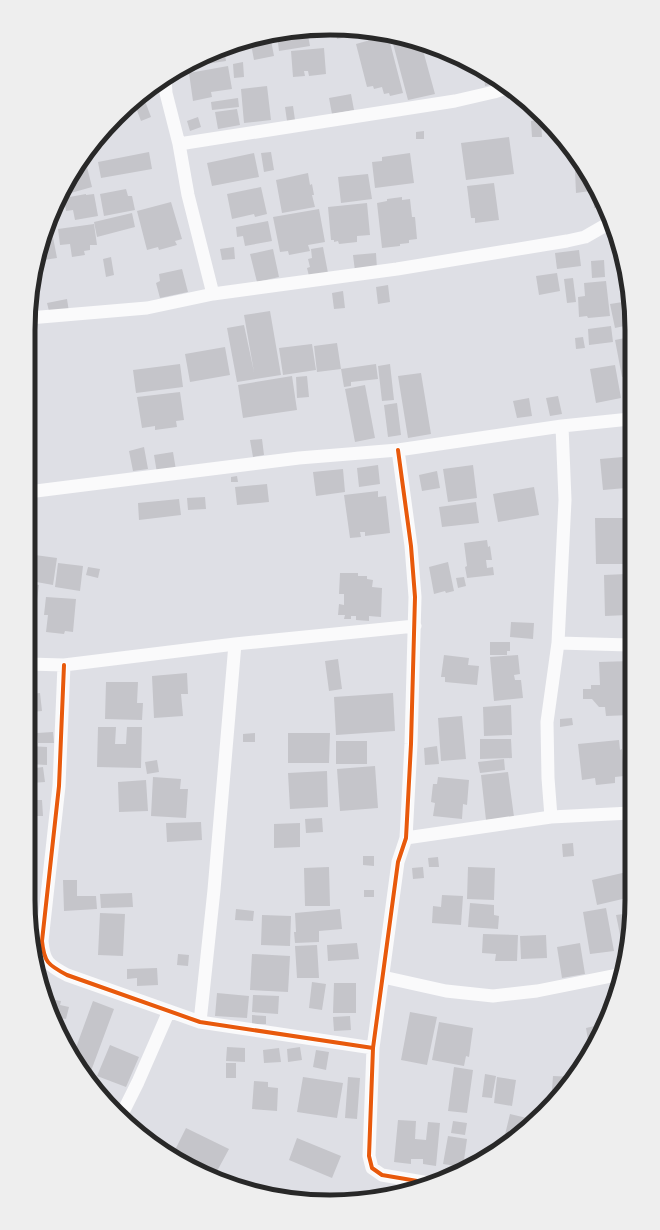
<svg xmlns="http://www.w3.org/2000/svg" width="660" height="1230" viewBox="0 0 660 1230" font-family="'Asap Condensed',sans-serif">
<rect width="100%" height="100%" fill="#dedfe5"/>
<path fill="#c5c5ca" d="M335,29H350L370,32L337,39Z
M307,30L310,46L279,51L277,34L291,31Z
M270,35L274,56L254,60L251,44L246,45L245,41Z
M388,35L403,93L390,96L389,93L384,94L382,87L374,89L373,86L367,87L356,44Z
M391,36L408,38L421,43L435,94L408,100Z
M224,48L226,61L193,66L192,63Z
M324,48L326,74L309,76L308,71H304L305,76L293,77L291,51Z
M243,62L244,77L234,78L233,64Z
M228,66L232,89L211,92L212,97L193,101L189,73Z
M486,74L500,83L485,86L484,75Z
M267,86L271,120L244,123L241,89Z
M147,91L148,98L135,100Z
M351,94L354,110L332,114L329,98Z
M238,98L239,107L212,110L211,102Z
M145,101L151,117L141,121L135,105Z
M293,106L295,120L287,121L285,107Z
M237,109L240,125L218,129L215,112Z
M198,117L201,127L190,131L187,121Z
M541,120L542,137H532L531,121Z
M424,131V139H416V132Z
M509,137L514,174L466,180L461,143Z
M149,152L152,169L101,178L98,162Z
M271,152L274,170L264,172L261,153Z
M254,153L259,177L212,186L207,163Z
M410,153L414,183L375,188L372,162L382,161V157Z
M87,167L92,187L60,196L76,170Z
M585,170L589,176L590,191L576,193L575,171Z
M308,173L310,185L312,184L314,195H312L315,207L282,213L276,180Z
M368,174L372,199L341,203L338,177Z
M494,183L499,220L475,223V218H471L467,186Z
M593,184L595,189L605,207L594,208Z
M261,187L267,214L255,217L254,214L232,219L227,194Z
M126,189L128,196H132L135,210L104,216L100,194Z
M86,194V195L94,194L98,216L75,220L73,210L66,211L64,198Z
M402,197V200L410,199L412,217H415L417,239L409,240V243L400,244V246L382,248L377,203L387,201V199Z
M171,202L182,239L175,241L177,245L159,250L158,247L147,250L137,211Z
M367,203L370,235L357,236V242L339,244L338,241L334,242V240H331L328,207Z
M319,209L325,242L308,245L310,251L289,255L288,251L280,252L273,217Z
M132,213L135,227L97,237L94,222Z
M268,221L272,241L245,246L243,236L237,237L236,227Z
M94,224L97,245H90V250L84,251L85,255L72,257L70,244L60,245L58,229Z
M52,232L57,258L37,261L38,252L45,233Z
M234,247L235,259L222,260L220,249Z
M323,247L328,273L309,276L307,268L310,267L308,259L312,258L311,249Z
M273,249L279,277L257,282L250,254Z
M579,250L581,266L557,269L555,253Z
M376,253L377,269L355,271L353,255Z
M111,257L114,275L106,277L103,259Z
M604,260L605,277L592,278L591,261Z
M182,269L188,292L160,298L156,283L160,281L159,274Z
M557,273L560,291L539,295L536,276Z
M573,278L576,302L567,303L564,279Z
M606,281L610,316L588,318L587,316L579,317L578,297L585,296L584,283Z
M388,285L390,302L378,304L376,287Z
M343,291L345,308L334,309L332,293Z
M67,299L69,312L50,315L47,303Z
M629,301V325L615,328L610,304Z
M270,311L281,375L237,382L227,328L244,325L254,372L244,315Z
M611,326L613,342L589,345L588,329Z
M583,337L585,348L576,349L575,338Z
M630,337V375L622,377L615,340Z
M337,343L341,369L317,372L314,346Z
M312,344L316,370L283,375L279,348Z
M225,347L230,375L190,382L185,354Z
M180,364L183,387L136,393L133,370Z
M376,364L378,379L351,382V386L344,387L341,369Z
M390,364L394,400L382,401L378,366Z
M615,365L621,398L596,403L590,369Z
M421,373L431,434L408,438L398,376Z
M292,376L297,410L243,418L238,385Z
M307,376L309,397L297,398L296,377Z
M365,385L375,438L355,442L345,389Z
M180,392L184,420L176,421L177,427L155,430V426L142,428L137,397Z
M558,396L562,414L550,416L546,398Z
M529,398L532,416L517,418L513,401Z
M397,403L401,435L388,437L384,405Z
M262,439L264,455L253,457L250,440Z
M144,447L148,469L133,471L129,451Z
M173,452L176,470L157,473L154,455Z
M623,457L626,488L603,490L600,459Z
M378,465L380,484L359,487L357,468Z
M473,465L477,498L448,502L443,469Z
M343,469L345,492L316,496L313,472Z
M437,471L440,488L422,491L419,475Z
M237,476L238,482H231V477Z
M267,484L269,502L237,505L235,487Z
M534,487L539,515L498,522L493,494Z
M378,491V497L386,496L390,533L365,536V532H360L361,537L350,538L344,495Z
M205,497L206,509L188,510L187,498Z
M179,499L181,515L139,520L138,503Z
M476,502L479,523L442,527L439,507Z
M595,518H629V564H596Z
M487,540L488,547L490,546L492,560H486L487,568L493,567L494,575L467,578L465,567L467,566L464,543Z
M35,555L57,558L53,585L31,581Z
M448,562L454,591L446,593L445,591L434,594L429,567Z
M58,563L83,566L80,591L55,587Z
M88,567L100,569L98,578L86,575Z
M340,573H358V576H367V579L373,580L372,587L382,588L381,617L369,616V621L356,620V616H351V619H344L345,615H338L339,604L344,605V594H339Z
M626,574L628,615L605,616L604,575Z
M464,577L466,586L458,588L456,578Z
M29,583L39,585L37,600L28,598Z
M46,597L76,599L73,632L65,631L64,634L46,632L48,615H44Z
M627,617H630V628H628Z
M511,622L534,623L533,639L510,637Z
M490,642H510V651H507V655H490Z
M444,655L469,658L468,665L479,666L477,685L445,682V677H441Z
M518,655L520,674L514,675L515,680H521L523,698L494,701L490,657Z
M338,659L342,689L329,691L325,661Z
M631,661V715L606,716L605,707H599L592,699H583V689H591V685H600L599,662Z
M187,673L188,694H181L183,716L154,718L152,676Z
M106,682H138L137,703H143L142,720L105,719Z
M40,693L42,711L32,712L30,694Z
M393,693L395,731L336,735L334,697Z
M511,705L512,735L484,736L483,707Z
M462,716L466,759L441,761L438,718Z
M572,718L573,725L560,727V719Z
M98,727H116L115,744H126L127,727H142L141,768L97,767Z
M53,732L54,743H38L37,733Z
M255,733V742H243V734Z
M288,733H330L329,763H288Z
M480,739H511L512,758L480,759Z
M626,739H631V775L628,776Z
M619,740L620,750L622,749L624,776L615,777V783L596,785L595,778L582,780L578,744Z
M336,741H367V764H336Z
M29,746L47,747V765L28,764Z
M437,746L439,764L425,765L424,748Z
M504,759L505,770L480,773L478,762Z
M157,760L159,772L147,774L145,762Z
M375,766L378,808L340,811L337,769Z
M43,767L45,782L31,783V777H28V769Z
M327,771L328,807L290,809L288,773Z
M508,772L514,817L486,820L481,775Z
M153,777L181,779L180,789H188L186,818L151,816Z
M438,777L469,780L467,805L463,804L462,819L433,816L435,803L431,802L433,784H437Z
M146,780L148,811L119,812L118,782Z
M37,800H42L43,816H37Z
M322,818L323,832L306,833L305,819Z
M201,822L202,840L167,842L166,823Z
M300,823V847L274,848V824Z
M573,843L574,856L563,857L562,844Z
M363,856H374V866L363,865Z
M438,857L439,867H429L428,858Z
M329,867L330,906H305L304,868Z
M423,867L424,878L413,879L412,868Z
M468,867L495,868L494,900L467,899Z
M631,871V897L597,905L592,880Z
M63,880H77V896H96L97,909L64,911Z
M364,890H374V897H364Z
M132,893L133,907L101,908L100,894Z
M442,895L463,896L461,925L432,923L433,906L441,907Z
M470,903L494,905V915L499,916L498,929L468,927Z
M606,908L614,951L590,954L583,912Z
M236,909L254,911L253,921L235,920Z
M340,909L342,929L319,931V942L295,943L294,932H296L295,913Z
M100,913L125,914L123,956L98,955Z
M631,913L627,948L623,949L616,915Z
M262,915L291,916L290,946L261,945Z
M483,934L518,935L517,961H495L496,954L482,953Z
M546,935L547,958L521,959L520,936Z
M357,943L359,959L328,961L327,945Z
M580,943L585,974L562,978L557,947Z
M317,945L319,978H297L295,946Z
M178,954L189,955L188,966L177,965Z
M252,954L290,956L288,992L250,990Z
M157,968L158,985L137,986V978L127,979V969Z
M312,982L326,984L322,1010L309,1008Z
M334,983H356V1013H333Z
M217,993L249,996L247,1018L215,1016Z
M253,995L279,996L278,1014L252,1012Z
M55,1000L61,1001L60,1005L69,1007L66,1019L55,1017L53,1014Z
M93,1001L114,1009L91,1071L82,1068L74,1053Z
M410,1012L437,1017L427,1065L401,1060Z
M252,1015L266,1016V1024H252Z
M350,1016L351,1030L334,1031L333,1017Z
M439,1022L473,1028L469,1057L466,1056L464,1066L432,1060Z
M599,1025L601,1034L594,1045L589,1046L586,1028Z
M110,1045L139,1057L126,1087L97,1076Z
M227,1047L245,1048V1062L226,1061Z
M300,1047L302,1060L288,1062L287,1049Z
M279,1048L281,1062L264,1063L263,1050Z
M316,1050L329,1052L326,1070L313,1067Z
M226,1063H236V1078H226Z
M454,1067L473,1070L467,1113L448,1111Z
M485,1074L496,1076L492,1098L482,1097Z
M553,1076L574,1077L569,1084L551,1104Z
M303,1077L343,1083L337,1118L297,1112Z
M348,1077L360,1078L357,1119L345,1118Z
M497,1077L516,1080L512,1106L494,1103Z
M254,1081L268,1082V1087L278,1088L277,1111L252,1109Z
M510,1114L535,1120L534,1122L529,1127L503,1143Z
M398,1120L416,1121L415,1139L426,1140L428,1122L440,1123L436,1166L423,1164V1159H411V1164L394,1162Z
M453,1121L467,1123L465,1135L451,1133Z
M186,1128L229,1149L216,1173L174,1152Z
M448,1136L467,1139L463,1167L443,1164Z
M297,1138L341,1156L332,1178L289,1160Z"/>
<g fill="none" stroke-linecap="round" stroke-linejoin="round">
<path stroke="#fafafb" stroke-width="13" d="M165,79L166,93L179,144L188,195L213,294
M179,144L455,101L494,92L506,88
M29,318L147,308L213,294L397,269L567,241L585,237L611,222
M398,450L411,546L415,597L411,744L406,838L398,862L373,1048L369,1156L372,1168L382,1175L429,1183
M28,492L299,458L398,450L562,426L630,419
M558,643L630,645
M28,664L64,665L235,644L415,626
M64,665L59,786L42,941C44,962 48,965 67,975L200,1022L373,1048
M551,817L548,778L547,722L558,643L565,500L562,426
M406,838L551,817L631,813
M383,977L446,991L493,996L537,991L622,974
M200,1022L214,890L235,644
M122,1114L138,1082L169,1011"/>
<g stroke="#fff" stroke-width="6">
<path id="cycleway" d="M398,450L411,546L415,597L411,744L406,838L398,862L373,1048L369,1156L372,1168L382,1175L429,1183
M64,665L59,786L42,941C44,962 48,965 67,975L200,1022L373,1048"/>
</g>
<use href="#cycleway" stroke="#e8590c" stroke-width="4"/>
</g>
<path d="M0 0H660V1230H0ZM330 35H330A295 295 0 0 1 625 330V900A295 295 0 0 1 330 1195H330A295 295 0 0 1 35 900V330A295 295 0 0 1 330 35Z" fill="#eee" fill-rule="evenodd"/>
<path fill="none" stroke="#282828" stroke-width="5" d="M330 35H330A295 295 0 0 1 625 330V900A295 295 0 0 1 330 1195H330A295 295 0 0 1 35 900V330A295 295 0 0 1 330 35Z"/>
</svg>
